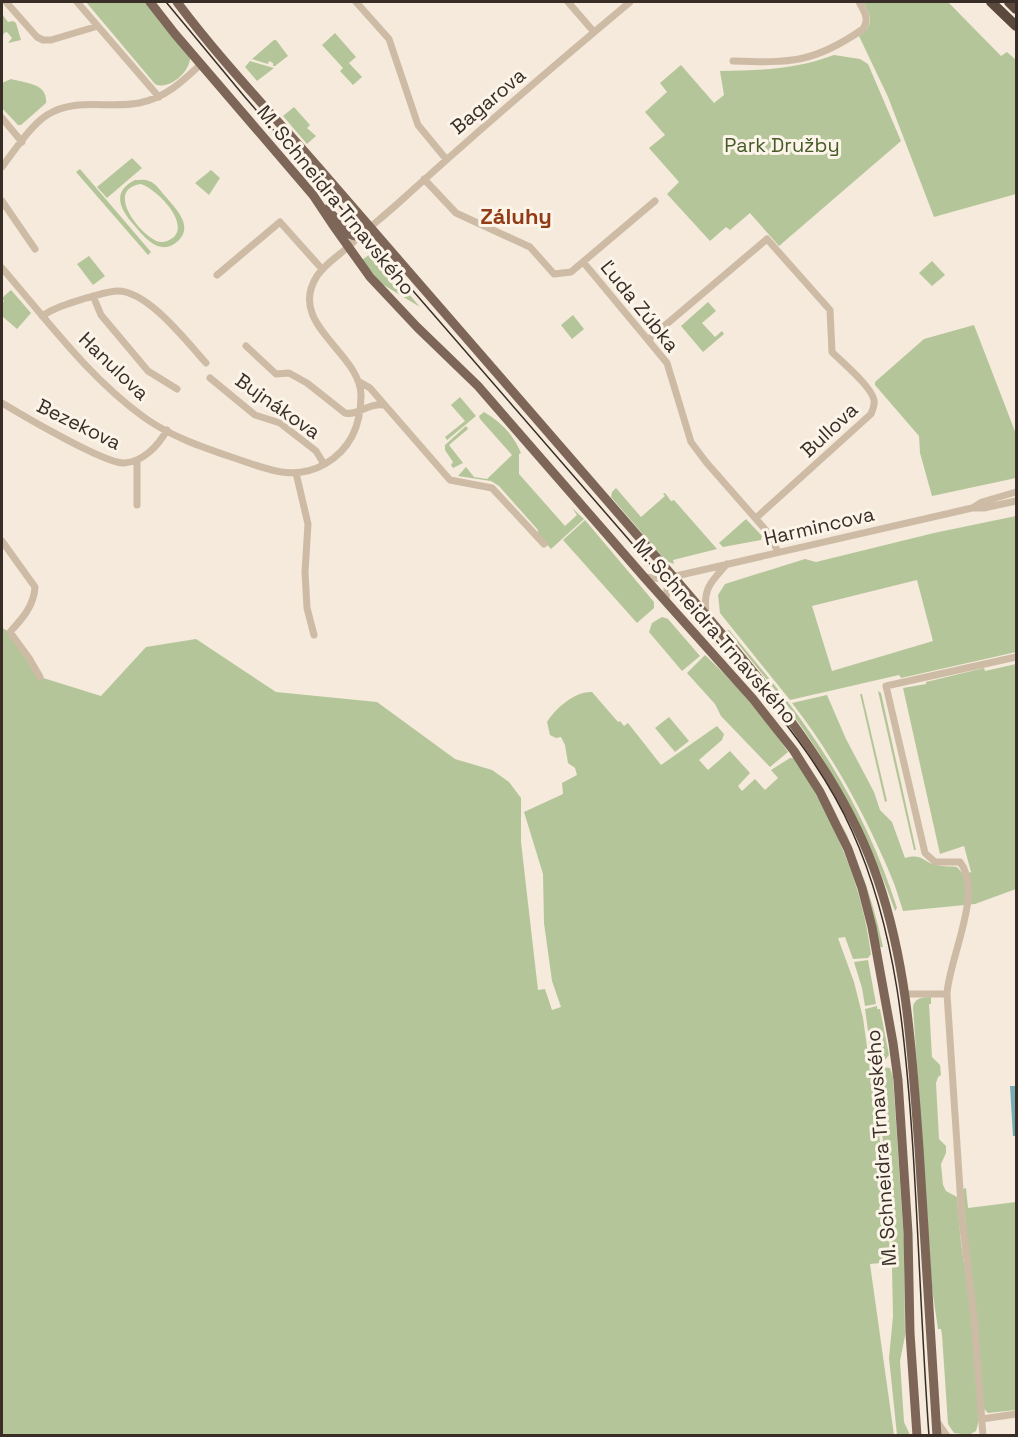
<svg xmlns="http://www.w3.org/2000/svg" width="1018" height="1437" viewBox="0 0 1018 1437" font-family="'Space Grotesk',sans-serif">
<rect width="100%" height="100%" fill="#f5eadb"/>
<path fill="#b4c699" fill-rule="evenodd" d="M86,2H145L190,58C190,72 168,91 155,84Z
M863,2H948L1001,56L1007,52L1016,60V194L934,217L888,97L859,36C875,25 871,16 863,2Z
M2,14L8,22L13,21L16,23L21,40L8,43L12,38L7,32L4,33L2,38Z
M335,33L356,57L349,63L362,77L353,85L340,71L343,68L322,45Z
M274,40H276L288,56L275,66H273V63L269,61L268,64L252,59Z
M834,55L860,59L868,64L901,141L779,246L750,213L730,230L726,227L710,241L667,194L679,182L649,148L665,135L645,112L667,92L660,83L681,65L714,103L724,95L720,71C763,70 793,70 834,55Z
M250,61L274,68L257,81L245,67Z
M11,79C25,83 48,83 46,103L21,125H18L2,108V83Z
M294,107L310,125L307,128L316,136L307,144L283,116Z
M132,158L142,168L107,198L97,187Z
M80,169L151,252L148,255L76,172Z
M211,170L220,178L209,195L195,183Z
M135,180C140,180 145,179 149,181C156,183 161,192 166,197C176,209 193,225 179,240C161,258 145,238 134,225C120,209 111,192 135,180ZM141,184C156,189 189,221 174,237C170,240 166,242 161,242C146,242 101,190 141,184Z
M373,252L420,307L382,284L362,260Z
M89,256L105,276L93,285L77,264Z
M932,261L945,275L932,286L919,273Z
M11,290L31,313L17,329L2,316V303L4,301L2,298Z
M708,302L716,311L702,323L715,337L722,331L724,334L703,352L681,326Z
M573,315L584,329L572,339L561,325Z
M974,325L1016,434V478L932,496L920,453L919,436L875,385V382L924,339Z
M460,397L476,416L447,440L445,437L465,421L451,405Z
M484,412C501,422 513,434 521,453L519,454V474L565,526L577,515L572,508L584,519L551,549L537,534L538,530L499,486L491,481L458,476L466,467L474,477L487,479L512,455L480,419L479,416Z
M466,426L468,429L449,445L463,463L453,468L451,465L453,462L445,450V445Z
M616,488L641,517L665,496L663,494L665,493L671,501L674,500L717,549L673,560L674,564L666,561L611,497L612,492Z
M1016,516V652L901,678L899,675L790,700L720,613L718,595L725,584L805,559L816,562L934,533ZM917,580L933,641L832,671L812,606Z
M746,519L762,536L761,540L723,547L719,543Z
M585,520L654,602V608L637,623L563,540Z
M662,617L668,619L700,656L682,671L649,632L652,623Z
M2,628L10,632L40,677L101,696L146,647L196,639L276,692L377,702L455,759L492,770L509,782L521,798V842L538,990L545,989L552,1010L561,1007L552,981L544,923L543,874L524,812L563,794L562,783L577,775L575,768L568,763L565,745L561,737L556,738L550,735L547,722C556,708 575,691 592,692L618,722L620,721L624,726L628,723L661,765L717,726L724,734L722,740L699,760L708,770L730,751L750,773L738,786L742,791L755,779L765,790L778,778L771,770L790,758H794C833,819 862,882 871,954L868,958L853,959L845,937L838,938L854,982L863,1018L880,1141L887,1171L890,1262L870,1264L894,1435H2Z
M727,630H729C756,663 785,696 809,731C847,785 877,845 897,908L895,911C870,839 836,773 790,711L791,710Z
M705,655C736,684 764,717 788,752L770,767L721,716L715,704L687,673Z
M1016,664V889L975,904L903,911C899,899 896,887 891,876C866,816 832,754 792,703L827,695L846,739L874,792L880,810L892,822L905,858C923,853 923,863 937,865C944,867 951,866 957,867L964,875L971,872L964,846L940,854L903,688L926,684V682L984,668L985,671Z
M878,691L881,693L916,850H914Z
M860,694H862L887,801L885,802Z
M669,717L689,741L675,752L655,728Z
M821,785C850,837 871,889 883,947H880L862,873L847,835Z
M868,960L876,1004L865,1006L862,988L854,962Z
M931,997V1004H929L932,1057L940,1065L941,1075L938,1077L936,1083L939,1139L946,1146V1153L941,1164L943,1185L946,1191L957,1197L961,1243L971,1310L979,1420L976,1431L969,1435L954,1433L948,1424L942,1335L941,1329H938L932,1288L913,1007C914,998 923,997 931,997Z
M877,1006V1009H880L889,1055L885,1060L878,1059L875,1036H870L879,1104L885,1103L882,1073H879V1070L884,1067L890,1068L893,1077L904,1242L905,1336L900,1361L904,1422L910,1435H897L889,1358L893,1316L890,1171L883,1141L865,1009Z
M966,1188L968,1208L1016,1202V1410L988,1413L984,1409L965,1218L963,1189Z"/>
<path fill="#77aeb5" d="M1010,1086H1016V1136H1013Z"/>
<g fill="none" stroke-linecap="round" stroke-linejoin="round">
<path stroke="#cebba5" stroke-width="7" d="M6,2L37,37L43,40H51L98,26
M77,2L159,97
M356,2L389,39L418,125L446,159
M568,2L594,32
M733,61C791,63 814,63 863,29C870,19 864,11 859,2
M2,118L22,142
M2,167C14,151 31,125 47,115C75,97 109,109 139,103C165,98 182,82 201,64
M424,179L456,213L530,247L554,274L571,272L655,201
M2,201L35,249
M584,263L667,363L691,442L706,462L770,535L778,552
M2,268C47,320 89,378 145,418C173,438 208,449 240,460C270,470 295,481 325,464C351,449 361,425 361,395C360,352 286,324 317,276C325,264 338,256 348,247C363,233 379,220 395,206C472,136 551,68 630,2
M217,275L280,222L322,269
M93,296L101,315L148,371L177,389
M42,316C56,307 70,303 86,298C95,296 108,291 118,291C148,291 187,342 206,363
M649,339L767,239L830,310L832,352C843,363 871,386 874,400C875,405 873,409 871,414L756,518
M246,346L276,374L289,373L307,383L345,413C358,416 367,403 384,405
M210,378L255,415L280,423L316,451L324,464
M358,381L370,388L450,480L492,488L544,544
M2,403C22,415 105,464 124,463C143,462 158,446 167,430
M137,460V505
M296,473L308,524L305,572L307,608L314,635
M974,507L982,502L1016,492
M2,541L35,587C34,606 22,619 10,632L29,658L40,677
M644,577L663,579L972,508H984L1016,501
M666,602L667,589L673,576
M706,613C703,588 711,582 727,564
M906,994H947
M982,1419L1016,1414
M938,1423L947,1436
M983,1436L974,1317L962,1220L947,994C949,958 984,892 960,862H935L925,853L886,686L1016,657"/>
<path stroke="#7d6657" stroke-width="9" d="M150,2L175,34L313,195L335,228L370,277L417,327L478,386L644,577L753,699L794,751L820,792L848,849L862,888L872,927L893,1043L898,1080L908,1233L910,1333L917,1436
M177,2C224,65 280,122 331,182C433,299 535,417 637,535C680,584 722,633 763,684C810,745 853,806 878,880C908,968 912,1056 919,1148C925,1244 931,1340 937,1436
M327,209L351,235L359,237"/>
<path stroke="#5b493d" stroke-width="10" d="M991,2L1016,26
M1009,2L1016,9"/>
<path stroke="#392e27" stroke-width="1.5" d="M166,2L244,96L754,684C791,729 828,777 852,831C897,931 906,1042 913,1150C919,1245 922,1340 929,1436"/>
</g>
<g text-anchor="middle" stroke-width="6" stroke-linejoin="round" paint-order="stroke">
<g font-size="20" fill="#392e27" stroke="#fcf4e8">
<text transform="translate(488 101) rotate(-40)" y="7">Bagarova</text>
<text transform="translate(336 200) rotate(51)" y="7">M. Schneidra Trnavského</text>
<text transform="translate(640 306) rotate(51)" y="7">Ľuda Zúbka</text>
<text transform="translate(114 366) rotate(44)" y="7">Hanulova</text>
<text transform="translate(278 406) rotate(35)" y="7">Bujnákova</text>
<text transform="translate(79 424) rotate(26)" y="7">Bezekova</text>
<text transform="translate(829 430) rotate(-43)" y="7">Bullova</text>
<text transform="translate(819 526) rotate(-13)" y="7">Harmincova</text>
<text transform="translate(715 631) rotate(49)" y="7">M. Schneidra Trnavského</text>
<text transform="translate(881 1148) rotate(-94)" y="7">M. Schneidra Trnavského</text>
</g>
<g font-size="20" fill="#455b28" stroke="#fcf4e8">
<text x="782" y="152">Park Družby</text>
</g>
<g font-size="22" font-weight="bold" fill="#923c17" stroke="#fcf4e8">
<text x="516" y="224">Záluhy</text>
</g>
</g>
<rect width="1018" height="1437" fill="none" stroke="#392e27" stroke-width="6"/>
</svg>
